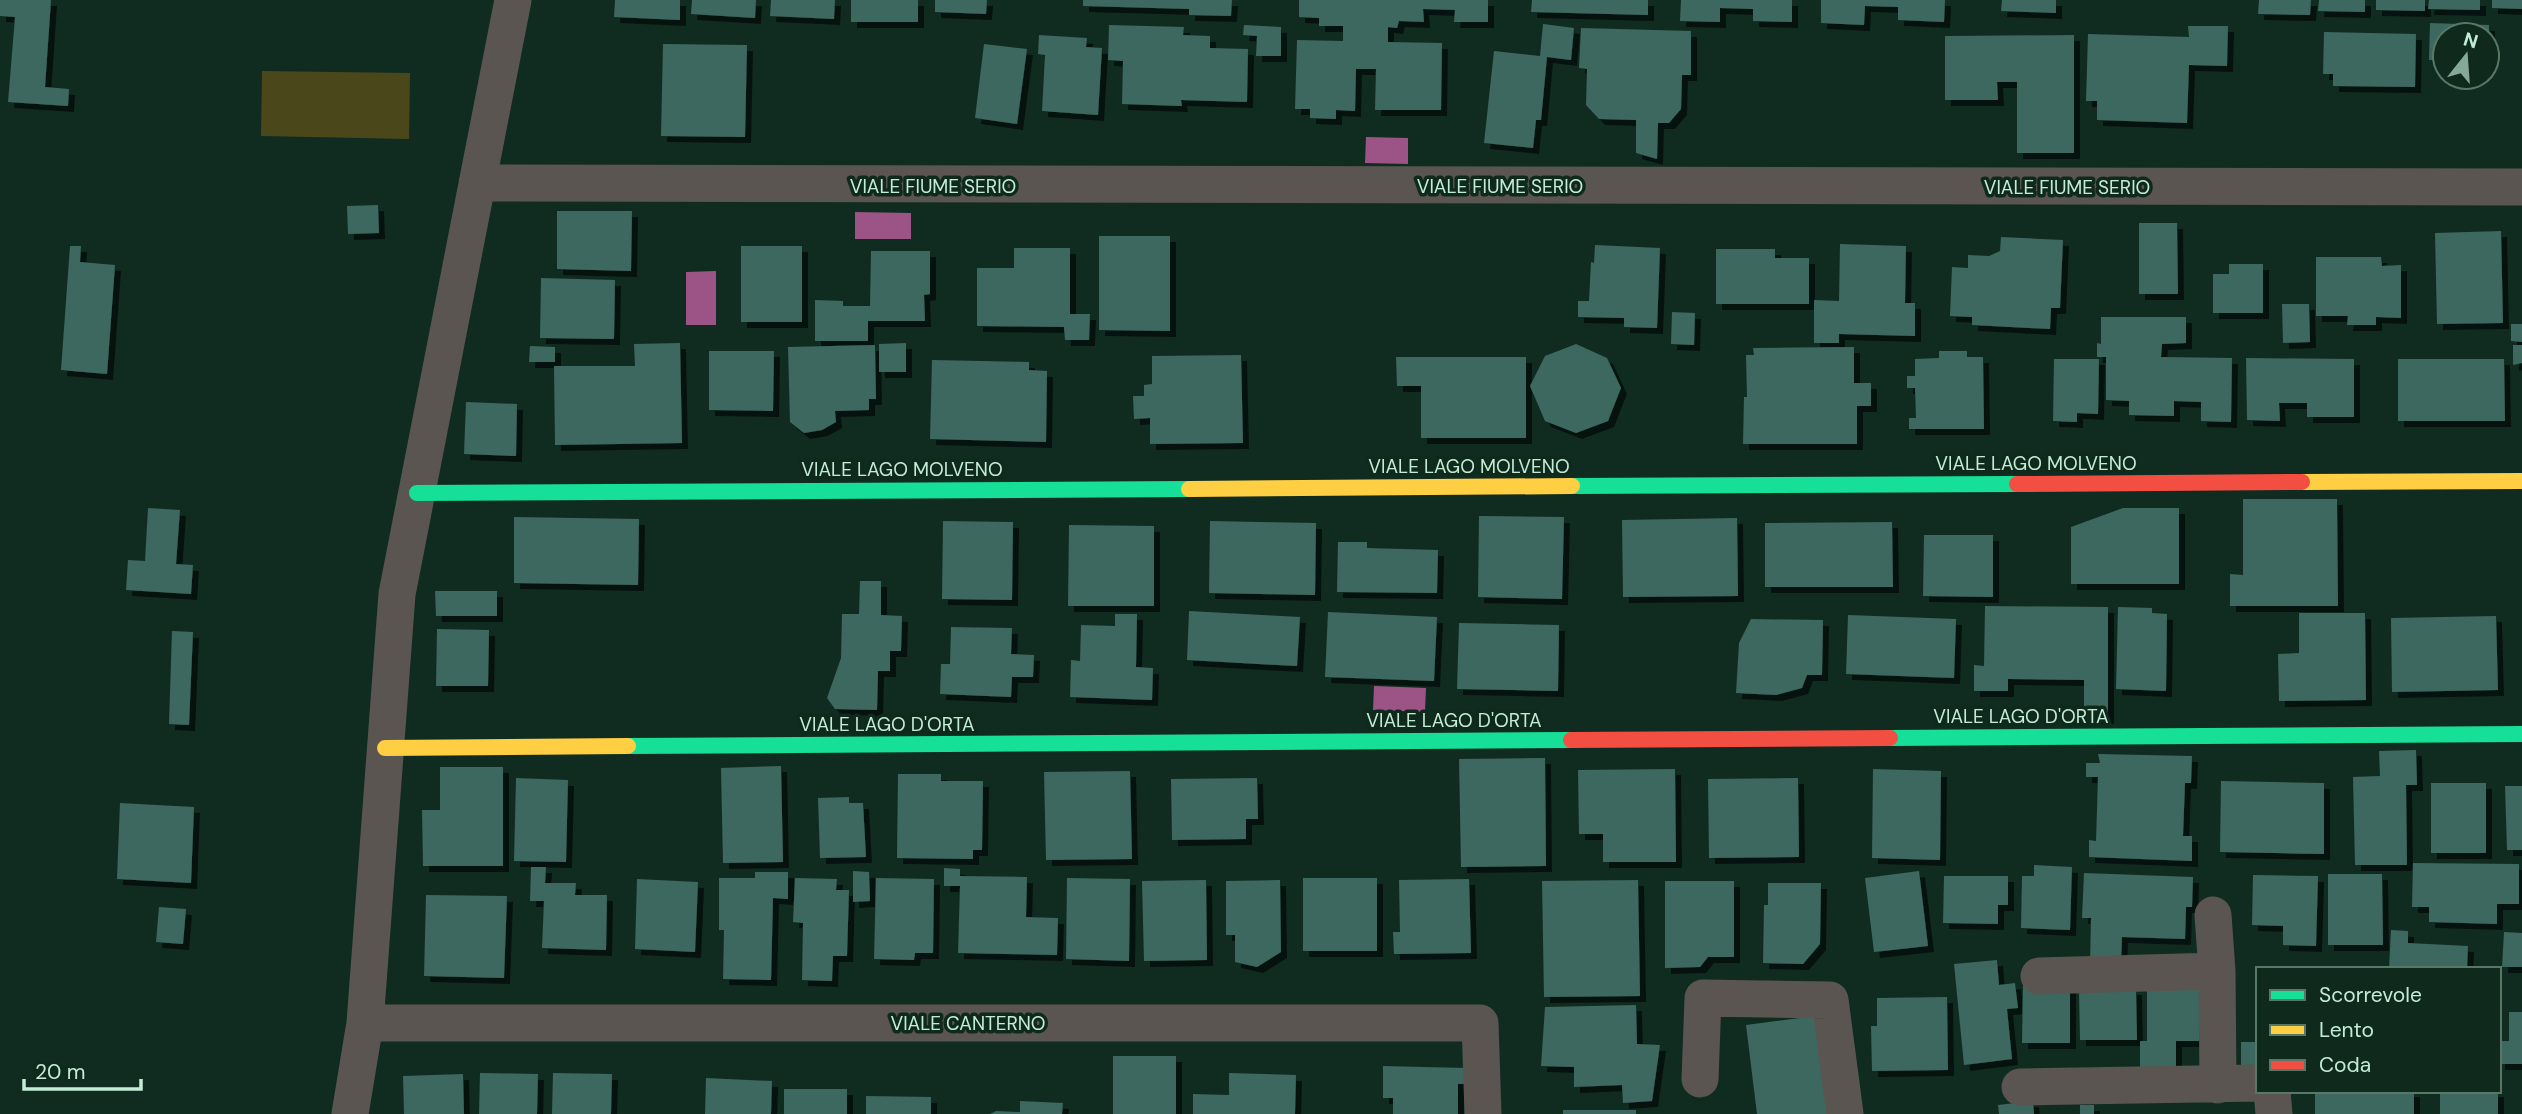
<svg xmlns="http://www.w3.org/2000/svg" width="2522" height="1114" viewBox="0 0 2522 1114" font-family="'DM Sans',sans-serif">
<defs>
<filter id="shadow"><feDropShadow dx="6" dy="6" stdDeviation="0" flood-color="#0009"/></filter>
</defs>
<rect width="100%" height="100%" fill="#102c21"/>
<path fill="#4a471a" d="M262,71L410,73L409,139L261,136Z"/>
<path fill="#9b5485" d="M1366,137L1408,138V164L1365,163Z
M855,212L911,213V239H855Z
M716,271V325H686V272Z
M1374,686L1426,688L1425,712L1373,710Z"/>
<path fill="#3d675e" filter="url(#shadow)" d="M0,0H51L45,87L69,89L68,106L8,102L15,17L0,16Z
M615,0H680V20L614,17Z
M692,0H756L755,18L691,14Z
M771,0H835L834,19L770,16Z
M851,0H918V22H851Z
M935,0H987L986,14L935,12Z
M1083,0H1232L1231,16L1189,15V9L1083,6Z
M1299,0H1488V22H1454L1455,10L1423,9L1424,22L1399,21L1397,28L1388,27V42L1442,43L1441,110H1375L1376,69H1356L1355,111L1336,110V119L1310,118V109H1295L1297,40L1343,41V26H1319V18L1299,17Z
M1532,0H1648V15L1531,12Z
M1681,0H1792V22L1753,21V9L1720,8V22L1680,21Z
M1821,0H1945L1944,22L1898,20V7L1865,6L1864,25L1821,23Z
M2002,0H2056V13L2001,11Z
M2259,0H2311L2310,15L2258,14Z
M2319,0H2365V12L2318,11Z
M2376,0H2425V11L2376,10Z
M2429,0H2480V10L2428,9Z
M2492,0H2522V9L2492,8Z
M2430,23L2489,25V35H2445V60H2429Z
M1543,24L1574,28L1571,60L1547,57L1541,120H1536L1533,148L1484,143L1494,51L1540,56Z
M1109,25L1184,27L1183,35L1210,36V48L1248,49L1247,102L1181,100L1182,106L1122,104L1123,61L1108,60Z
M1244,25L1281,27V56H1256L1257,36L1243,35Z
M2188,26H2228L2227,66L2189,65L2187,123L2097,120V101H2086L2088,34L2189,37Z
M1581,28L1691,31V75H1682L1681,109L1669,123H1658L1657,159L1636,153V120L1599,119L1586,105L1587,69L1579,68Z
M2324,32L2416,34L2415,87L2333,86V74H2323Z
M1039,35L1087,38L1086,47L1102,48L1098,115L1042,111L1045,55L1038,54Z
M2074,35V153H2017V82H1997L1998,100H1945V36Z
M663,44L747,45L745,137L661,136Z
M984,44L1027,49L1017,124L975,118Z
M378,205L379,233L348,234L347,206Z
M557,211H632L631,271L557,269Z
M2139,223H2177L2178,294H2139Z
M2501,231L2503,323L2437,324L2435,233Z
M1099,236H1170V331L1099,330Z
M2001,237L2063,240L2060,308H2051L2050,329L1972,325V317L1950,316L1952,267L1968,268V255L1989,256L2000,251Z
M1840,244L1906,246L1905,303H1915V336L1839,334V343H1814V300L1839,301Z
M1595,245L1660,248L1657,328L1624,327V318L1578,317V301H1589L1591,262L1594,263Z
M70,246H81L80,262L115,265L107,374L61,370Z
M741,246H802V322H741Z
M1014,248H1070V314H1090L1089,340H1065L1064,327L977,326V268H1014Z
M1716,249H1775V258H1809V304H1716Z
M871,251H930V294L924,295L925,321H868V341H815V300L843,301V306H870Z
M2316,257H2381L2382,266L2401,265V318L2376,317V325H2347L2348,316H2316Z
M2229,264H2263V313H2213V274H2229Z
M541,278L615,280L614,339L540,338Z
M2282,304H2309L2310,342L2283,343Z
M1672,312L1695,313L1694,345L1671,344Z
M2101,317H2186V343L2162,344L2161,357L2232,358L2231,422L2201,421V402L2174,401V416L2129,415V401L2106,400V357H2097V343L2101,344Z
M2511,324H2522V342L2511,341Z
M680,343L682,443L555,445L554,366H635L634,344Z
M906,343V372H879V344Z
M1576,344L1607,358L1621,388L1608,421L1576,433L1545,421L1530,386L1545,356Z
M875,345L876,399H869V410L835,411L836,422L822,430L804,433L790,422L788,347Z
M2513,345H2522V363L2513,365Z
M530,346L555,347V362H529Z
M1854,347V383H1871V406H1857V444H1743L1744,397H1747L1746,355H1754L1753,348Z
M709,351H774L773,411L709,410Z
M1939,351H1967V357H1983L1984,429H1909V418H1916L1915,388H1907V376H1915V359L1939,358Z
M1241,355L1243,443L1150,444V418L1134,419L1133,396H1144V385L1152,384V356Z
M1396,357H1526V438H1421V386H1397Z
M2246,358L2354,359V417H2307V403H2279L2280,421L2247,420Z
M2054,359H2099L2098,414L2077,413V422L2053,421Z
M2398,359H2504L2505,421H2398Z
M932,360L1029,362V370L1047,371L1046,442L930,439Z
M466,402L517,404L516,456L464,454Z
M2243,499H2337L2338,606H2230V574L2243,575Z
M148,508L180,510L176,564L193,565L191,594L126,590L128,560L145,561Z
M2123,508H2179V584H2071V527Z
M1479,516L1564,517L1562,599L1478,597Z
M514,517L639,519L638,585L514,583Z
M1737,518L1738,596L1623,597L1622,520Z
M943,521L1013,522L1012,600L942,599Z
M1210,521L1316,523L1315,595L1209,593Z
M1892,522L1893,587H1765V523Z
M1069,525L1154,526V606H1068Z
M1924,535H1993V597L1923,596Z
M1338,542H1367V548L1438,550L1437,593L1337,592Z
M860,581H881V615L902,616L901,651H890V671H878L877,710L835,709L827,698L841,658L842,614H859Z
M435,591H497V616H436Z
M1985,606L2108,607V718H2084V680L2008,679V691H1974V665L1984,666Z
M2118,607L2152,608V613L2167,614L2166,691L2116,689Z
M1189,611L1300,617L1297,666L1187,660Z
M1328,612L1437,617L1434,681L1325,677Z
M2299,613H2365L2366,700L2279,701L2278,654L2299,653Z
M1115,614H1137L1136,667L1153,668L1152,700L1070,697L1071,660L1080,661L1081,625L1115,626Z
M1848,615L1956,619L1954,678L1846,674Z
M2496,616L2498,690L2392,692L2391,618Z
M1751,619L1823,620L1822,675H1807L1802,688L1776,695L1736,693L1739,643Z
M1459,623L1559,625L1558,691L1457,689Z
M951,627L1012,628L1011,654L1034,655L1033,677H1012L1011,697L940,694L941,664H950Z
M437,629L489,630L488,686H436Z
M172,631L193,632L189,725L169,724Z
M2416,750L2417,785H2406L2407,865H2355L2353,777L2380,776L2379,751Z
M2098,754L2192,756L2191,783H2185L2183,836H2192V861L2089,857V840L2096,841L2098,777H2086V763H2100Z
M1545,758L1546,866L1461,867L1459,759Z
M781,766L783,862L723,863L721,768Z
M440,767H503V866H423L422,810H440Z
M1675,769L1676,862H1603V834H1579L1578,770Z
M1873,769L1941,771L1940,860L1872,858Z
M1130,771L1132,859L1046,860L1044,772Z
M898,774H941V781H983L982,850H973V859L897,858Z
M516,778L568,780L566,862L514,861Z
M1257,778L1258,819H1246V839L1172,840L1171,779Z
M1798,778L1799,857L1709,858L1708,779Z
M2221,781L2324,783V854L2220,852Z
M2431,783H2486V853H2431Z
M2505,786H2522V850H2507Z
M849,797V803H863L866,857L820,858L818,798Z
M120,803L194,807L191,883L117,879Z
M2413,863L2519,864V904H2497V924L2429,922V907H2412Z
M2034,865L2072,867L2070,930L2021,928L2022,876H2034Z
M531,867H546L545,883H576L575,895H607L606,950L542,948L544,901H530Z
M944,868L960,869V876L1027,877L1026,917L1058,918L1057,955L958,953L960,886H944Z
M853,871L869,872L870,901L853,902Z
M1919,871L1928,946L1874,952L1865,878Z
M755,872H788V899L773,898L771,980L723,979L724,930H719V878H755Z
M2084,873L2193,877L2192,907H2186L2185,939L2122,937L2121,965L2090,964L2091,918H2082Z
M2328,874H2382L2383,945H2328Z
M2253,875L2318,876L2316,946L2283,945V926L2252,925Z
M1944,876H2008V905H1998V924L1943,923Z
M795,878L837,879L836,890H849L847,956H833L832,981L802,980L803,923L793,922Z
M876,878L934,879L933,953H915L914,960L874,959Z
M1067,878L1130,879L1129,961L1066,959Z
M1303,878H1377V951H1303Z
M637,879L698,882L695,952L635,949Z
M1469,879L1471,953L1394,954L1393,932H1400L1399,880Z
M1206,880L1207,960L1144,961L1142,881Z
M1280,880L1281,952L1257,967L1235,962V935H1226V881Z
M1638,880L1640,996L1544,997L1542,881Z
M1665,881H1734V957H1708L1700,967L1665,968Z
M1768,883H1821L1820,944L1803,964L1763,963L1764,905H1768Z
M426,895L507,896L504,978L424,976Z
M159,907L186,909L183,944L156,942Z
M2391,930L2408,931V943L2468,946L2467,969H2389Z
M2504,932L2522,933V967H2502Z
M1997,960L1999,985L2015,983L2018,1008L2007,1009L2012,1059L1964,1065L1954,964Z
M2023,985L2070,986V1043H2022Z
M2147,986L2199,987V1041H2176V1066L2140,1071V1041H2147Z
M2079,989H2136L2137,1040H2080Z
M1947,997L1948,1070L1872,1071L1871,1026H1877V998Z
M1636,1005L1637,1044L1660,1045L1652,1101L1623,1103L1622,1085L1574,1087V1067L1541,1066L1545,1007Z
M2509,1012H2522V1064H2499V1041H2509Z
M1815,1016L1828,1114H1757L1746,1025Z
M2241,1042H2258V1068H2241Z
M1113,1056H1176V1114H1113Z
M1383,1066L1466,1068V1084H1458V1114H1393V1098H1383Z
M480,1073L538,1074L537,1114H479Z
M553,1073L612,1074L611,1114H552Z
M1229,1073L1296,1075L1295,1114H1193V1094L1229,1095Z
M463,1074L464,1114H404L403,1076Z
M706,1078L772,1081L771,1114H705Z
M784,1089H847V1114H784Z
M2315,1091H2414V1114H2315Z
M2440,1091H2498V1114H2440Z
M866,1096L931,1097V1114H866Z
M1020,1101L1063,1103L1062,1114H990L996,1111L1020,1112Z
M2033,1101L2034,1114H1999L1998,1105Z
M2080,1105H2094V1114H2080Z
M1563,1110H1636V1114H1563Z"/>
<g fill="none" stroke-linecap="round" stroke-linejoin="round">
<path stroke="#5a5550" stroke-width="37" d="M477,183L2522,187
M2213,915L2217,971L2218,1085
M2039,976L2217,971
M365,1023H1480L1483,1114
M1700,1079L1703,998L1830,1000L1845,1114
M2020,1087L2258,1083
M2272,1091L2274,1114
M350,1114L365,1023L397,594L513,0"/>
<path stroke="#16e098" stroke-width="16" d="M1572,486L2017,484
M417,493L1189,489
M1890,738L2522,734
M628,746L1571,740"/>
<path stroke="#ffcf43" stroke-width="16" d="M2302,482L2522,481
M1189,489L1572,486
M385,748L628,746"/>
<path stroke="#f24e42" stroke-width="16" d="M2017,484L2302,482
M1571,740L1890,738"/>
</g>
<g text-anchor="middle" stroke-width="7" stroke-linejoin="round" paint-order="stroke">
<g font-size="19" fill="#c3ecd5" stroke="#0f2a1d">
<text x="933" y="193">VIALE FIUME SERIO</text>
<text x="1500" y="193">VIALE FIUME SERIO</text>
<text x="2067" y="194">VIALE FIUME SERIO</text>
<text x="2036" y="470">VIALE LAGO MOLVENO</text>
<text x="1469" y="473">VIALE LAGO MOLVENO</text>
<text x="902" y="476">VIALE LAGO MOLVENO</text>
<text x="2021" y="723">VIALE LAGO D'ORTA</text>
<text x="1454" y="727">VIALE LAGO D'ORTA</text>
<text x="887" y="731">VIALE LAGO D'ORTA</text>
<text x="968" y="1030">VIALE CANTERNO</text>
</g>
</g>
<rect x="2256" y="967" width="245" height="126" fill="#0f2a1d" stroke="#577867" stroke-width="2"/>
<rect x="2270" y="990" width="35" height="10" fill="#16e098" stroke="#577867" stroke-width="2"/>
<text x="2319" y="1002" font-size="21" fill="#c3ecd5">Scorrevole</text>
<rect x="2270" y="1025" width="35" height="10" fill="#ffcf43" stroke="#577867" stroke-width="2"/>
<text x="2319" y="1037" font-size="21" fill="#c3ecd5">Lento</text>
<rect x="2270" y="1060" width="35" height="10" fill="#f24e42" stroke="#577867" stroke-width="2"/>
<text x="2319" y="1072" font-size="21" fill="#c3ecd5">Coda</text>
<g transform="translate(2466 56) rotate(17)"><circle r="33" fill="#0f2a1d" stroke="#577867" stroke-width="2"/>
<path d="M0-5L12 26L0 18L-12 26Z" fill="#84a996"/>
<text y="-10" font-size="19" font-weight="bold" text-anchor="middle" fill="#c3ecd5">N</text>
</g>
<path d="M24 1079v10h117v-10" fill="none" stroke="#c3ecd5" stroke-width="3.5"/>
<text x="35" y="1079" font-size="21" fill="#c3ecd5" stroke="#0f2a1d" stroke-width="5" paint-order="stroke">20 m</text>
</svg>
